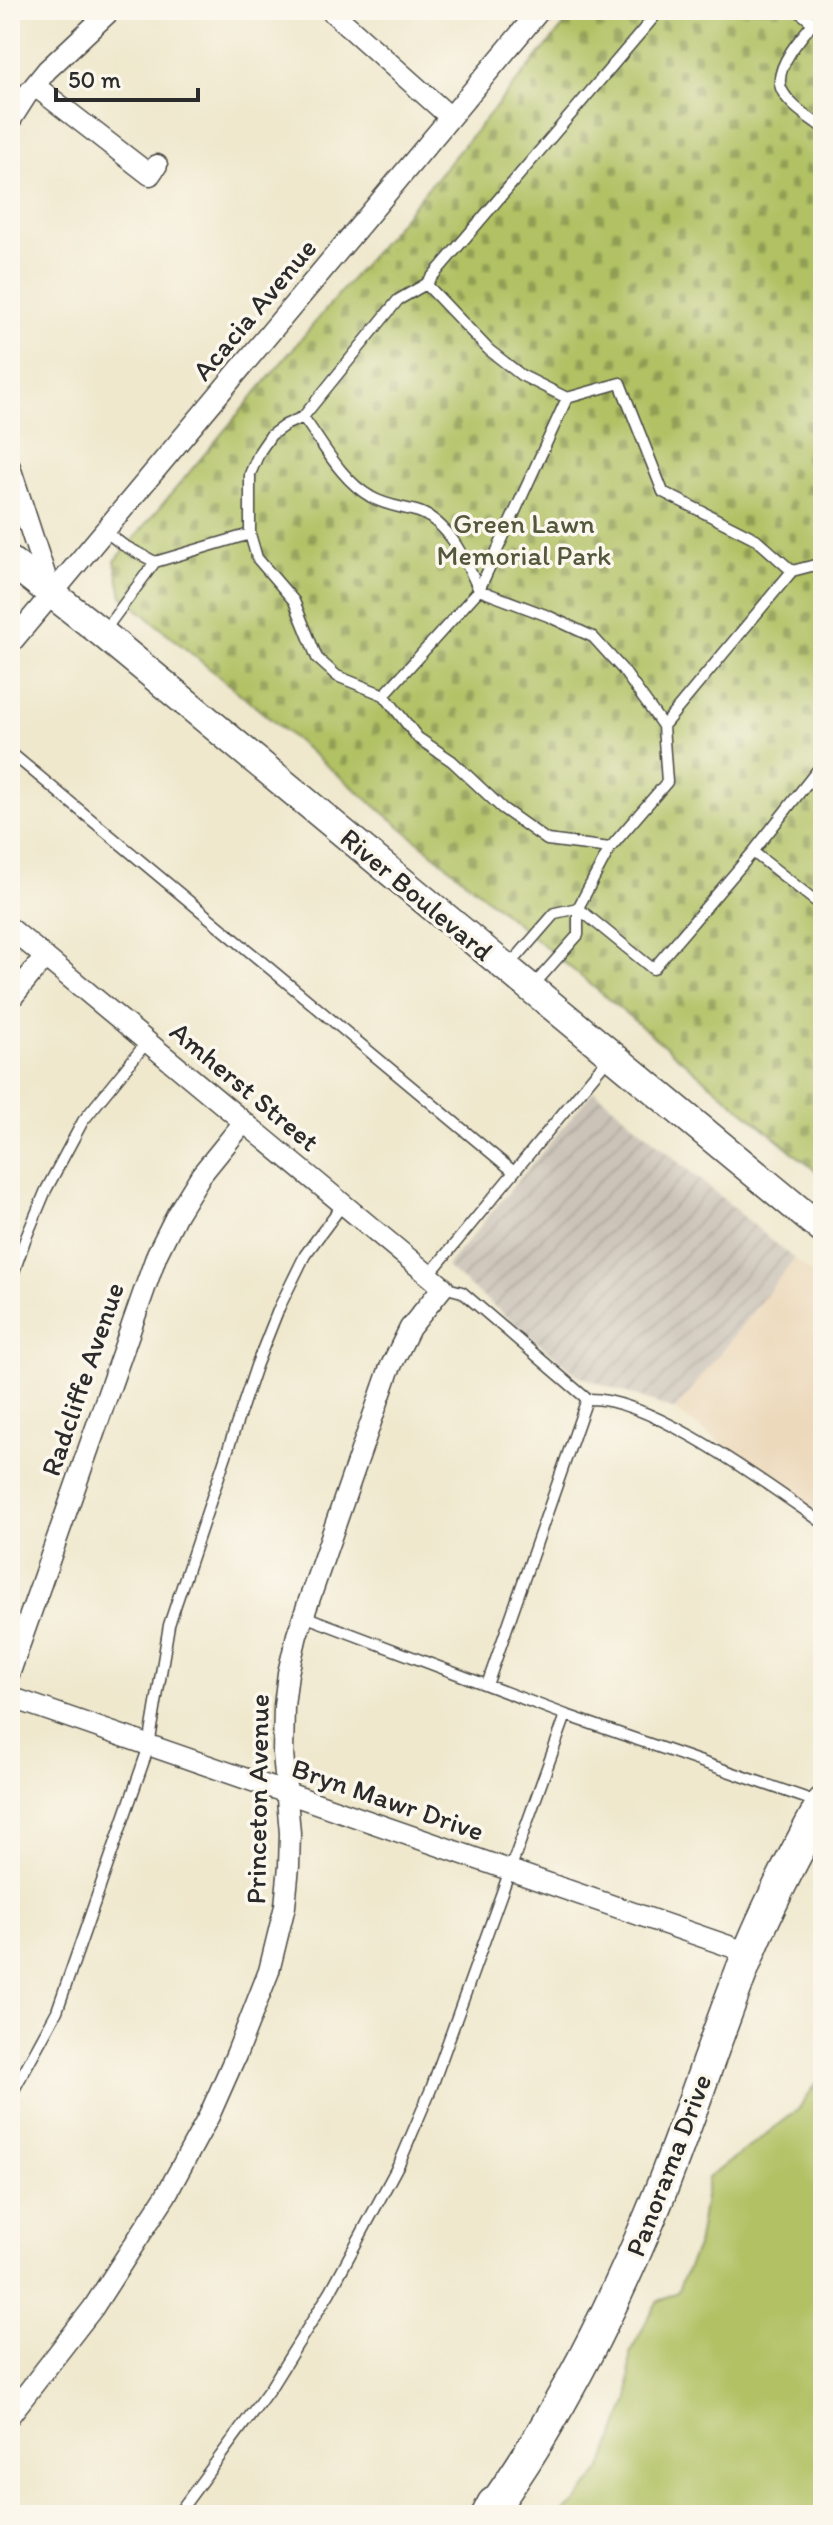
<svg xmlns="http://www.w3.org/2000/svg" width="833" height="2525" viewBox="0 0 833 2525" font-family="Itim,sans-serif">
<defs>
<pattern id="industrial-furrows" width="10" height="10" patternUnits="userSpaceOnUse" patternTransform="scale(2)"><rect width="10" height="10" fill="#cbc3b8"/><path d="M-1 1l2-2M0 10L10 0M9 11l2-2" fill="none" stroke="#aea89e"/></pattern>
<pattern id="cemetery-stones" width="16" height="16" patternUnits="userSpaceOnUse" patternTransform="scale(2)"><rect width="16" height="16" fill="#b1c164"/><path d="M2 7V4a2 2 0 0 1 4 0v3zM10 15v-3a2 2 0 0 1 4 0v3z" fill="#909d53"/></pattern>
</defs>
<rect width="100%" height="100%" fill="#fbf7ec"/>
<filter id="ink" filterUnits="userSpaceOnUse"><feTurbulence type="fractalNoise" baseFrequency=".0125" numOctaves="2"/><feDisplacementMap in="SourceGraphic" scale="16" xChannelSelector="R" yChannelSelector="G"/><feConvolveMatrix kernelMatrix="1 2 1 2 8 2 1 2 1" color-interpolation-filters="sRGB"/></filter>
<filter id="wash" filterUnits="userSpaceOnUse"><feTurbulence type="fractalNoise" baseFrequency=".006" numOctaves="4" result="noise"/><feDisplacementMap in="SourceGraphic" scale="32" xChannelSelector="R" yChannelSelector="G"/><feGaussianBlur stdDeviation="1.8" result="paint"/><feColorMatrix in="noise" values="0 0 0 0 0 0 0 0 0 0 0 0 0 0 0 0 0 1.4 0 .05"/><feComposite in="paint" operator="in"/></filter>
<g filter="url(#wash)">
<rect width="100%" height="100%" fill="#efe8cd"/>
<path fill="#ecd8ba" d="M794,1259L823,1282V1517L675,1410Z"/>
<path fill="url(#industrial-furrows)" d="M594,1090L794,1259L675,1410L579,1376L446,1267Z"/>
<path fill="#b1c164" stroke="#6e7648" stroke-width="2" d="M823,2074V2515H561L576,2502L602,2468L629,2400L630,2353L657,2302L677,2292L697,2247L708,2178L798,2110Z"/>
<path fill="url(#cemetery-stones)" stroke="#6e7648" stroke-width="2" d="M577,10H823V1177L122,596L115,561Z"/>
</g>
<g filter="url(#ink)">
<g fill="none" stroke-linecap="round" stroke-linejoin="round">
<g stroke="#484743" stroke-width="13">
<path id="service" d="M797,10L813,23
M823,12C809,28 773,65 781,88C787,104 810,118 823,128
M426,284L489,350L521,375L567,398L620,383L663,492L756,539L792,571
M303,417C323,444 341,480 371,497C386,506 403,507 419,512C450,523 466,562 479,590L548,616L593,637L623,670L663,726
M105,531L123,545L155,562L250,534
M104,631L155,562
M384,695L479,590L567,398
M10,752L514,1172
M610,848L547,840L502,808L452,761L418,738L384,695L337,676L317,658L294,601L257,558L250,534V474L260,451L271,435L285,425L303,417L398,300L426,284L660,10
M753,852L823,907
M578,908L653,969L753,852L823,763
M509,966L555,913L578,908
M532,987L578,935V908L610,848L667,782L663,726L792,571L823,563
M429,1275L610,1056
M10,1283L25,1240L46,1190L83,1121L147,1042
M443,1287L462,1292L587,1399L487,1685
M587,1399C650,1396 769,1486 823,1523
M304,1616L566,1715L817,1802
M10,2097L57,2011L149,1746L169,1625L256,1366L279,1308L305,1255L343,1204
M177,2515L271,2387L330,2292L400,2162L431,2089L566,1715"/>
</g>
<g stroke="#484743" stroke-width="23">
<path id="minor" d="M330,10L450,117
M35,86L150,175L157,165
M10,121L26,96L47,70L111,10
M10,467L51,593
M10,644L540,10
M10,928L443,1287L410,1328L389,1370L297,1635L288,1673L284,1706L283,1753L290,1833L289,1866L285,1906L269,1971L236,2055L209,2116L166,2195L93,2308L10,2415
M10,1000L45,957
M10,1672L157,1254L177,1214L201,1175L244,1122
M10,1697L749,1953"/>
</g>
<g stroke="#484743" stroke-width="31">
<path id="secondary" d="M10,561L102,633L823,1230"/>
</g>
<g stroke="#484743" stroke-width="35">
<path id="primary" d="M488,2515C554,2424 607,2320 650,2217C686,2131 713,2042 748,1955C769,1903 796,1852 823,1803"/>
</g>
<g stroke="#484743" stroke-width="39">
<path id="motorway" d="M490,2515L495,2505"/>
</g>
<use href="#service" stroke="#fff" stroke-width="10"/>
<use href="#minor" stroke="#fff" stroke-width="20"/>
<use href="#secondary" stroke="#fff" stroke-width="28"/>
<use href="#primary" stroke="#fff" stroke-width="32"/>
<use href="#motorway" stroke="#fff" stroke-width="36"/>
</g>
</g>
<g text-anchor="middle" stroke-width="7" stroke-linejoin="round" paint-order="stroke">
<g font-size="28" fill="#2b2b2b" stroke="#fbf7ec">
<text transform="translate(254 309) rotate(-50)" y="10">Acacia Avenue</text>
<text transform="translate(417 894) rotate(40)" y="10">River Boulevard</text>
<text transform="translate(245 1086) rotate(40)" y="10">Amherst Street</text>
<text transform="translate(82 1379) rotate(-71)" y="10">Radcliffe Avenue</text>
<text transform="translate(257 1799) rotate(-89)" y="10">Princeton Avenue</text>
<text transform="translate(388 1799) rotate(19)" y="10">Bryn Mawr Drive</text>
<text transform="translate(668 2165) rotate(-69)" y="10">Panorama Drive</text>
</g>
<g font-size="28" fill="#53583c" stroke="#fbf7ec">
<text x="524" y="533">Green Lawn<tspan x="524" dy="32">Memorial Park</tspan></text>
</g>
</g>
<rect width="833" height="2525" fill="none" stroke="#fbf7ec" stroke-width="40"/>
<path d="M56 88v12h142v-12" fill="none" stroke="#2b2b2b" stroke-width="4"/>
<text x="68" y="88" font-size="24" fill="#2b2b2b" stroke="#fbf7ec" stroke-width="6" paint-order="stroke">50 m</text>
</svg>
